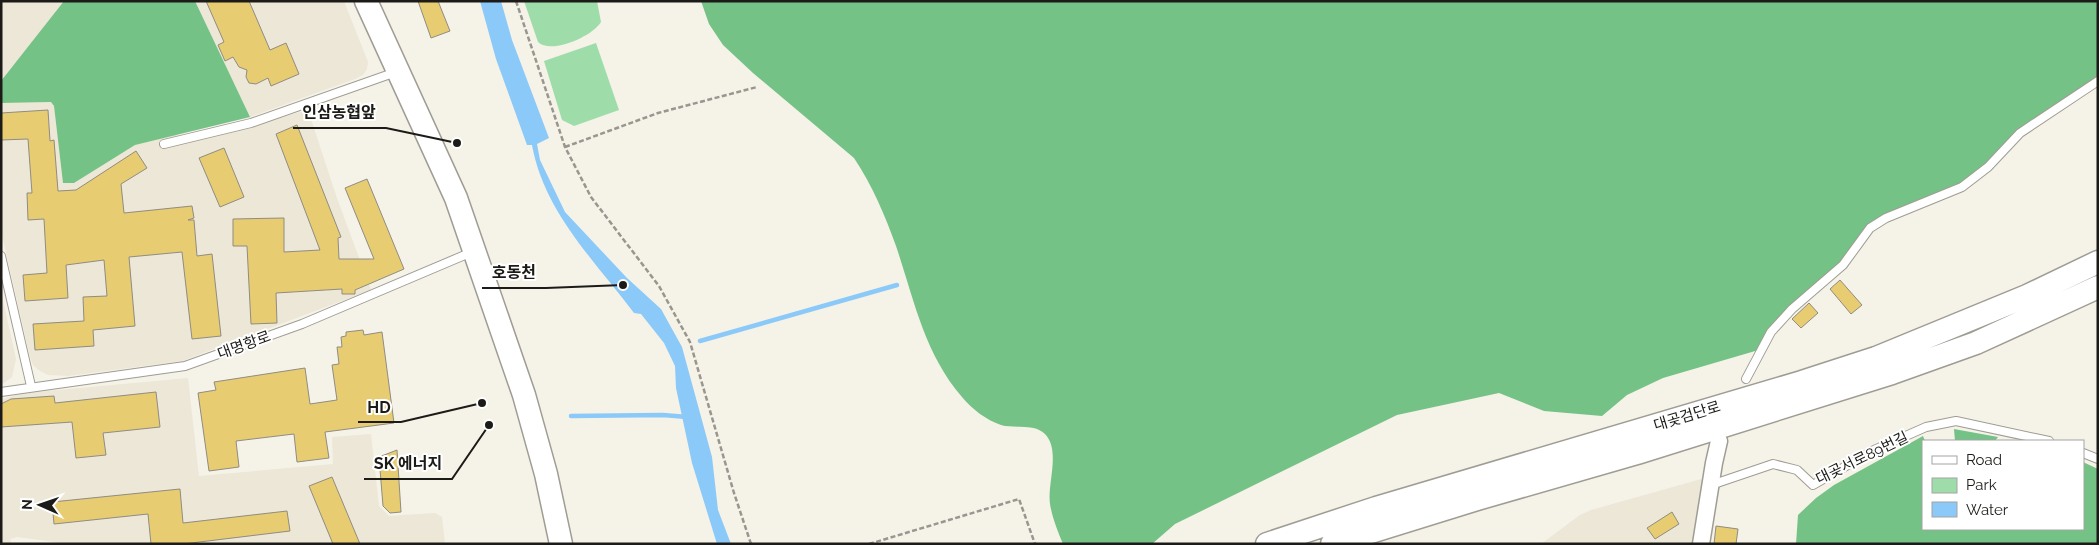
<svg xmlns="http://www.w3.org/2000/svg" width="2099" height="545" viewBox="0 0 2099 545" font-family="Raleway,'Noto Sans KR',sans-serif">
<rect width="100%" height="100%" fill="#f5f2e8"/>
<path fill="#ece7d6" d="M1,1H64L1,81Z
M195,1H344L368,62L367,69L363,75L355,79L250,117Z
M51,102L54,106L63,183H74L135,145L156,138L177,134L181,144L308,110L337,198L371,290L182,361L68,376L48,375L40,371L33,365L30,357L1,231V103Z
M1,291L16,359L12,377L1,385Z
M188,378L199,476L333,464L332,437L371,434L379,506L389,516L435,513L442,517L445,544H70L17,537L10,539L12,544H1V399L26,393Z
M1705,478L1696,544H1541L1580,515L1591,510Z"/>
<path fill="#9eddaa" d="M524,1H597L601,22C593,36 551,55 538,42Z
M596,43L619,110L574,126L562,120L544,61Z"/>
<path fill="#75c286" d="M64,1H195L250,117L135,145L74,183H63L54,106L51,102L1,103V81Z
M701,1H2098V81L2020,133L1962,187L1870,228L1843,265L1792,309L1762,349L1663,378L1627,395L1602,416L1544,411L1499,393L1397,415L1175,524L1152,544H1063C1058,532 1052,517 1050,504C1047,483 1061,451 1045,434C1035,423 1014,429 1001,425C986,420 972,409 962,397C924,353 914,299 896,246C885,215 872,185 854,158L753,73L723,45L709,24Z
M1954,429L1998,437L1995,441H1955Z
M1923,436L1925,441H1923V529H2083V462L2098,469V544H1796L1798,515L1816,498L1834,485Z"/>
<path fill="#8bc9f8" d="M480,1H501L512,40L549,138L537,144L540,160L565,212L627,278L661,309L682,347L712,457L718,510L731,544H717L692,463L676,388L675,366L664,343L641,314L634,313C595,261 544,212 532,145H527L496,59Z"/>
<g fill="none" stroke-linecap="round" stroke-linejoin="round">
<path stroke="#8bc9f8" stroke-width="4.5" d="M700,341L897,285
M571,416L663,415L687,417"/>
</g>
<path fill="#e7cc71" stroke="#8f8c83" d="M206,1H249L270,50L286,43L299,74L271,86L268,78L256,84L249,83L246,77L247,70L239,67L233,57L225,61L218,45L224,42Z
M418,1H438L450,31L431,38Z
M48,110L50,141L54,140L58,191L76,190L136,151L147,168L121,184L124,213L192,206L194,218L188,220H194L197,256L212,254L221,336L192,339L182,252L129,257L135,326L93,330L94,346L35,350L33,324L84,321L83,297L107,296L104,260L66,265L68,298L25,301L23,275L47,273L44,219L28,220L27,193H32L28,139L1,140V113Z
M297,125L341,237L338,238L339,259H374L345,188L367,179L404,269L355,290V294H342V289L276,293L277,323L251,324L247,246H233V219L284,218V252L320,250L276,134Z
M224,148L244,197L220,207L199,158Z
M1840,280L1862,305L1851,314L1830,289Z
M1809,303L1818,313L1801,328L1792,319Z
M363,330L364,335L382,332L394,423L325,432L329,458L297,462L294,434L236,441L239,467L209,471L198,393L216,390L214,382L305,368L310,404L337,400L332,365L339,364L337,347H342L341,337L346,336V332Z
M156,392L160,427L103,433L106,455L76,458L72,422L1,427V404L11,399L54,396L55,403Z
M397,450L401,512L390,513L383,506L379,457Z
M332,477L360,544H333L309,486Z
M180,489L183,523L287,511L290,531L183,544H151L148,514L54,524L52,502Z
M1672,512L1679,524L1655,539L1647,528Z
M1716,526L1738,529L1736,544H1714Z"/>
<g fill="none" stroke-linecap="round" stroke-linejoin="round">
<g stroke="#9f9c93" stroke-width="10">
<path id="lane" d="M164,144L251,123L396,72
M1,256L31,386
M1746,379L1771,332L1792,309L1843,265L1870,228L1886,218L1962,187L1988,167L2020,133L2098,81
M1,392L185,366L302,324L472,252
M2083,453L2098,459
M1711,485L1773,464L1797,470L1813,485L1874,450L1926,427L1956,421L2049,441"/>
</g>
<g stroke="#9f9c93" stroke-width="19">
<path id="street" d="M1701,544L1714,463L1719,441"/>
</g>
<g stroke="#9f9c93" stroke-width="25">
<path id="secondary" d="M366,1L456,198L524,395L546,474L561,544
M1267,544L1376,508L1802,382L1876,358L2027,296L2098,262
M1332,544L1477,499L1637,453L1892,373L1976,343L2098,287"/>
</g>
<path stroke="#98968f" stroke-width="2.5" stroke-dasharray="5 2.5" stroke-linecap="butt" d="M516,1L565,147L591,197L659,286L690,342L734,493L751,544
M565,147L658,113L757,87
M869,544L1019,499L1035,544"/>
<use href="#lane" stroke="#fff" stroke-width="8"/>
<use href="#street" stroke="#fff" stroke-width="16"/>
<use href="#secondary" stroke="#fff" stroke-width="22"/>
</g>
<g text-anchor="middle" stroke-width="4" stroke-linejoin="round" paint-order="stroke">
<g font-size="15" fill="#1c1b18" stroke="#fff">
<text transform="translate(244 345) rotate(-20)" y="5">대명항로</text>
<text transform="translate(1687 416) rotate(-17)" y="5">대곶검단로</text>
<text transform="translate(1862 458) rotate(-26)" y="5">대곶서로89번길</text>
</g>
</g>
<path fill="none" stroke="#1c1b18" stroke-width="2" d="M457 143L386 128H293M623 285L546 288H482M482 403L401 422H358M489 425L452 479H364"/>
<g fill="#1c1b18" stroke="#fff" stroke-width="2">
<circle cx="457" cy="143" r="5"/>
<circle cx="623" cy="285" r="5"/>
<circle cx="482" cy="403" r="5"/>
<circle cx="489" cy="425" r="5"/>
</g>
<g font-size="16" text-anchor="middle" font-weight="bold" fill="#1c1b18" stroke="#fff" stroke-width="4" stroke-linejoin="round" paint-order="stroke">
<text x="339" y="118">인삼농협앞</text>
<text x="514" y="278">호동천</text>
<text x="379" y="413">HD</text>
<text x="408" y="469">SK 에너지</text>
</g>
<rect width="2099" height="545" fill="none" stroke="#1c1b18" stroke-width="5"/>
<rect x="1922" y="440" width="162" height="90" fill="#ffffff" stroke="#a4a4a3"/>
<rect x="1932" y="456" width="25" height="8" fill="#ffffff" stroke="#a4a4a3"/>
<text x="1966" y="465" font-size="15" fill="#1c1b18">Road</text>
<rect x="1932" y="478" width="25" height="15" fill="#9eddaa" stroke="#a4a4a3"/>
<text x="1966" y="490" font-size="15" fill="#1c1b18">Park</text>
<rect x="1932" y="502" width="25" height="15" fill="#8bc9f8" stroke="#a4a4a3"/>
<text x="1966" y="515" font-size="15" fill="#1c1b18">Water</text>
<g transform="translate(40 505) rotate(272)" stroke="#ffffff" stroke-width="4" paint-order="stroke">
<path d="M0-4L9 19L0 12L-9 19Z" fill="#1c1b18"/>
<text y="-8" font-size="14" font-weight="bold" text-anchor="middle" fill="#1c1b18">N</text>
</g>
</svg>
